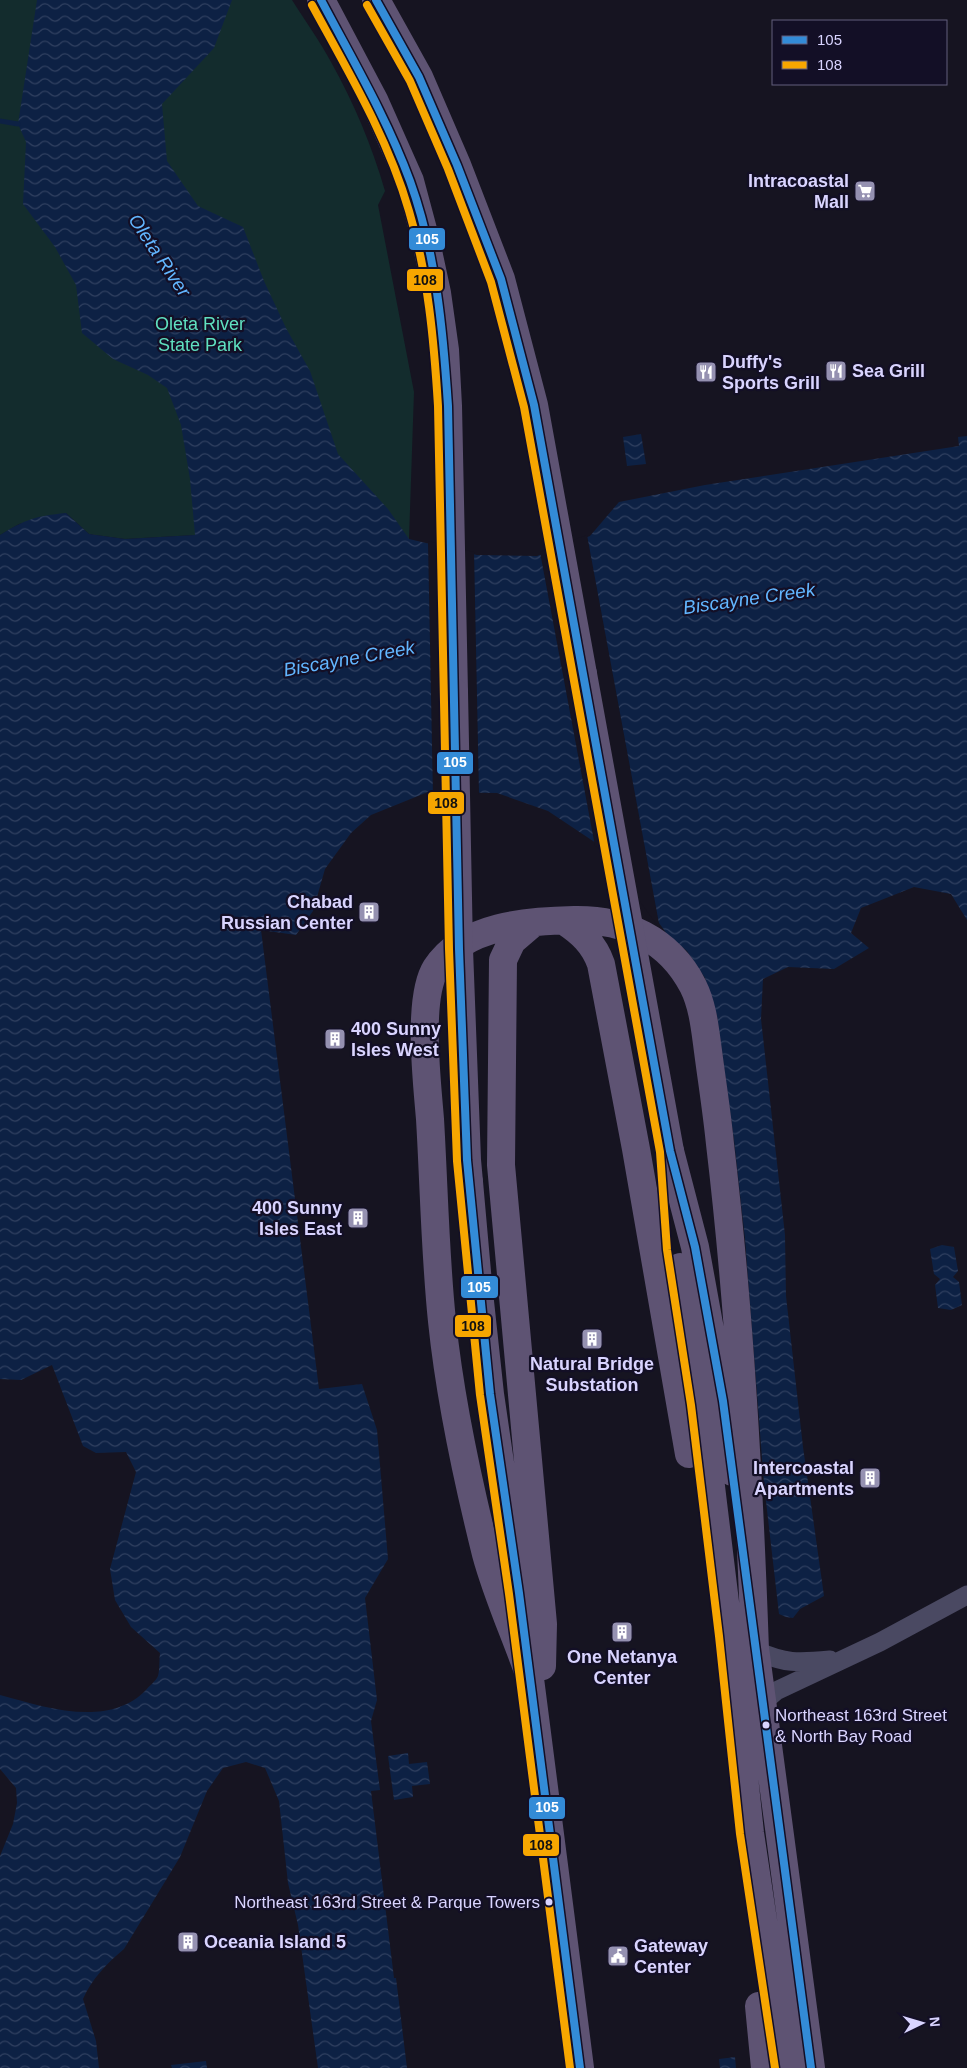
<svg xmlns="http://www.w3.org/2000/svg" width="967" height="2068" viewBox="0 0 967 2068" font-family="Helvetica,sans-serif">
<defs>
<pattern id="water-waves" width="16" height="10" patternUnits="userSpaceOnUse" patternTransform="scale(1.25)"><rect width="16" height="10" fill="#0d2144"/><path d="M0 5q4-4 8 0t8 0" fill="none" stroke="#304060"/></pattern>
</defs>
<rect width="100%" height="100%" fill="#161421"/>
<path fill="#132c2d" d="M0,0H292C305,21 320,41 331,62C354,103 372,146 385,191L378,205L414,392L409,539L195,535L125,539L89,534L66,513L19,524L0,535Z"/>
<path fill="url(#water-waves)" d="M37,0H232L214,48L162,104L167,161L198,206L243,227L264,281L286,328L310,371L338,454L388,509L409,539L477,555L537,556L590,536L619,502L705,485L959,446L958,437L967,436V920L951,894L914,887L861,908L851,933L869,948L834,969L788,967L763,979L761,1019L785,1235L786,1296L803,1447L824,1596L800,1609L793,1618L786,1617L779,1614L764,1484L745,1239L734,1140L717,1016L705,978L687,951L667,934L605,849L548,811L497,793L428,792L371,815L351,833L325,869L313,911L296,935L261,930L319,1389L362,1384L377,1430L388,1559L365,1598L377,1700L371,1721L380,1790L371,1791L394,1978H396L407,2068H318L298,1925L288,1883L279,1801L265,1768L246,1762L223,1768L207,1791L180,1857L124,1949C107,1963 91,1980 83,1999L96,2041L99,2068H0V1856L13,1824L17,1803L16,1788L0,1769V1695C45,1707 108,1729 146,1690C149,1686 156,1681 158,1676C160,1669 159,1660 160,1653L131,1627L115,1600L110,1569L136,1472L126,1452L96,1453L83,1446L52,1365L21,1380L0,1379V535C26,519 36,516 66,513L89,534L125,539L195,535L190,479L181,425L167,388L148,375L113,359L82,333L76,285L55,247L23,204L26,142L18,124Z
M641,434L646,464L627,466L623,437Z
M942,1245L954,1247L958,1271L953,1277L959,1282L962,1305L951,1310L938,1308L935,1285L940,1279L934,1274L930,1249Z
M408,1753L409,1764L427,1762L430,1784L412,1786L413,1797L394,1800L388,1756Z
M735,2057L736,2068H720L719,2059Z
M206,2061L207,2068H172L171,2065Z"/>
<path fill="#161421" d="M587,535L660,929L603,851L595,846L540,552Z
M428,541L474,552L479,795H433Z"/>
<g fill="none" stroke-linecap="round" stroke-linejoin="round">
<path stroke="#0d2144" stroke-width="5" d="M0,121L18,124"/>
<path stroke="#4a4962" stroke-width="19" d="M755,1650C784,1664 799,1663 830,1660
M762,1703L776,1691L880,1642L967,1595"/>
<path stroke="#5e5373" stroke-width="28" d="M321,0L374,100L410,181L425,237L437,293L445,350L448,406L454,692
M376,0L419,77L457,165L501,279L534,405L583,674
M564,921C581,932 594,944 601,964L636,1149L689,1454
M533,923L512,941L503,960L501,1165L543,1624L542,1666
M670,1151L695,1247L723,1401L732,1472
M469,1182L478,1283L490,1394L519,1593L580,2068
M680,1267L701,1404L729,1635L750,1833L785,2068
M753,1633L811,2068
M529,1674C515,1634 497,1595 486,1554C467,1478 450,1399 442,1321C435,1254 434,1186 430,1119C427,1082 417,998 436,968C464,925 528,921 574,920C624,919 669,939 693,986C703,1006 705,1029 708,1051C712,1082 717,1113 720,1144C740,1313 749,1480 755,1650
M759,2006L765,2068"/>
<path stroke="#5e5373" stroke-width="28" d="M583,674L670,1151
M454,692L459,949L467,1160L469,1182"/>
<g stroke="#130f26" stroke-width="11">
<path id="bus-1" d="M321,0C352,59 387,118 410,181C436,253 443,330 448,406L459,949L467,1160L490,1394L519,1593L580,2068
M376,0L419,77L457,165L501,279L534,405L670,1151L695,1247L723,1401L811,2068"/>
</g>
<g stroke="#130f26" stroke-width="11">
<path id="bus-2" d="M312,5C348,71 388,138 409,211C428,274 434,341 438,406L449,949L457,1161L480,1395L509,1594L570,2068
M367,5L410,81L448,169L491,282L524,407L660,1152L667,1250L691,1405L719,1636L740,1834L775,2068"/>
</g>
<use href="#bus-1" stroke="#338bd7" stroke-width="8"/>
<use href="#bus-2" stroke="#f7a600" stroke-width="8"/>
</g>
<defs>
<g id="supermarket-square" transform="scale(1.125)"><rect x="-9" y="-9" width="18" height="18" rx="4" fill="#9591b1" stroke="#130f26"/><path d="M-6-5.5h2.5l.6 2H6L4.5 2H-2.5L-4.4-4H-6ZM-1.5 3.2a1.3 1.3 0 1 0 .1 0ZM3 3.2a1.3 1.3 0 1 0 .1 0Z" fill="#fff"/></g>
<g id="restaurant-square" transform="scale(1.125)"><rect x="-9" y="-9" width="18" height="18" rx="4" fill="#9591b1" stroke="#130f26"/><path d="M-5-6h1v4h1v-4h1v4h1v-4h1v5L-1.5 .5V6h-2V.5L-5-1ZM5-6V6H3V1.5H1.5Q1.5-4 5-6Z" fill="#fff"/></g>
<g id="building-square" transform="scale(1.125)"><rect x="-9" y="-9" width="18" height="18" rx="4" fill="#9591b1" stroke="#130f26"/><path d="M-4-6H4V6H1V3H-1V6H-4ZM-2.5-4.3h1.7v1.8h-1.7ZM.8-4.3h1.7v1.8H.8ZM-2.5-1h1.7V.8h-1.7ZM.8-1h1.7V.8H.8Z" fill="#fff"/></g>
<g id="civic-square" transform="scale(1.125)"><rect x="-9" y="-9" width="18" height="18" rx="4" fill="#9591b1" stroke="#130f26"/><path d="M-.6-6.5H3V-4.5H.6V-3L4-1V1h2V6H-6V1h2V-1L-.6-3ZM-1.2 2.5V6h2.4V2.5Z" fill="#fff"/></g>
</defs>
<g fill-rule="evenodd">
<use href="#supermarket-square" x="865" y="191"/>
<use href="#restaurant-square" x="836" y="371"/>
<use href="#restaurant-square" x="706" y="372"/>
<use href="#building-square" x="369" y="912"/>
<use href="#building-square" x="335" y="1039"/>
<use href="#building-square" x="358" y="1218"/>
<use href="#building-square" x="592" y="1339"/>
<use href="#building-square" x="870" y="1478"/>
<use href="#building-square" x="622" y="1632"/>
<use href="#building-square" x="188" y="1942"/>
<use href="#civic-square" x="618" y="1956"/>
</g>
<g fill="#d9d4ff" stroke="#130f26" stroke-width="2">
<circle cx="766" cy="1725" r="4.5"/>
<circle cx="549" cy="1902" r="4.5"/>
</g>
<g text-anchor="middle" stroke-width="4.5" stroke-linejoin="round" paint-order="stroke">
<g font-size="17" fill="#d9d4ff" stroke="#130f26" text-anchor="start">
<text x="775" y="1721">Northeast 163rd Street<tspan x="775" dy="21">&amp; North Bay Road</tspan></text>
<text x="540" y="1908" text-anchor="end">Northeast 163rd Street &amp; Parque Towers</text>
</g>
<g font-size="18" font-weight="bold" fill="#d9d4ff" stroke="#130f26" text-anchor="start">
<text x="849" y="187" text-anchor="end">Intracoastal<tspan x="849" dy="21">Mall</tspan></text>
<text x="722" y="368">Duffy's<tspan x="722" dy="21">Sports Grill</tspan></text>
<text x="852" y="377">Sea Grill</text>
<text x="353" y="908" text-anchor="end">Chabad<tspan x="353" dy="21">Russian Center</tspan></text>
<text x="351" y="1035">400 Sunny<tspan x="351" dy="21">Isles West</tspan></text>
<text x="342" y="1214" text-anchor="end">400 Sunny<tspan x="342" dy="21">Isles East</tspan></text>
<text x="592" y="1370" text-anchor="middle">Natural Bridge<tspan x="592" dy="21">Substation</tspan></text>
<text x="854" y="1474" text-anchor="end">Intercoastal<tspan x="854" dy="21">Apartments</tspan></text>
<text x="622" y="1663" text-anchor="middle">One Netanya<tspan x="622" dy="21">Center</tspan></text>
<text x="204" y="1948">Oceania Island 5</text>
<text x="634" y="1952">Gateway<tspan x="634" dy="21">Center</tspan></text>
</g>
<g font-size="18" fill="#5fe0c0" stroke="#130f26">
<text x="200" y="330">Oleta River<tspan x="200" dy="21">State Park</tspan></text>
</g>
<g font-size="19" font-style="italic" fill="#62b6ff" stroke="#130f26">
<text transform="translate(160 255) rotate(56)" y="7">Oleta River</text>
<text transform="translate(749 598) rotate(-8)" y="7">Biscayne Creek</text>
<text transform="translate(349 658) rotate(-10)" y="7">Biscayne Creek</text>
</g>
</g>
<g stroke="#130f26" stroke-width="2">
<rect x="408" y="227" width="38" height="24" rx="5" fill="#338bd7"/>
<rect x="406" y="268" width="38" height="24" rx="5" fill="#f7a600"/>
<rect x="436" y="751" width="38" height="24" rx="5" fill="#338bd7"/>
<rect x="427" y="791" width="38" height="24" rx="5" fill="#f7a600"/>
<rect x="460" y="1275" width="39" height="24" rx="5" fill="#338bd7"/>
<rect x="454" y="1314" width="38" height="24" rx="5" fill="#f7a600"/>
<rect x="528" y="1796" width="38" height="24" rx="5" fill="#338bd7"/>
<rect x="522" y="1833" width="38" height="24" rx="5" fill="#f7a600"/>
</g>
<g font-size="14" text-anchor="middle" font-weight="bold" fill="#fff">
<text x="427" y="244">105</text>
<text x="455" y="767">105</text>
<text x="479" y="1292">105</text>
<text x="547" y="1812">105</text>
</g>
<g font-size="14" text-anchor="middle" font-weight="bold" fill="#111">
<text x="425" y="285">108</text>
<text x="446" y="808">108</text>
<text x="473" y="1331">108</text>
<text x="541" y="1850">108</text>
</g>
<rect x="772" y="20" width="175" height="65" fill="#130f26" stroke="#625e7d"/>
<rect x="782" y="36" width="25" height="8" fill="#338bd7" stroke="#625e7d"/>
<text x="817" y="45" font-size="15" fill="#d9d4ff">105</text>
<rect x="782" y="61" width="25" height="8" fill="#f7a600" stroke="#625e7d"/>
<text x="817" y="70" font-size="15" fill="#d9d4ff">108</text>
<g transform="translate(922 2023) rotate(85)" stroke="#130f26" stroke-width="4" paint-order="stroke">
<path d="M0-4L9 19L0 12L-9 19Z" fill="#d9d4ff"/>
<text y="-8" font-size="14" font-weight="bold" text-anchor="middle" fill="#d9d4ff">N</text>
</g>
</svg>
